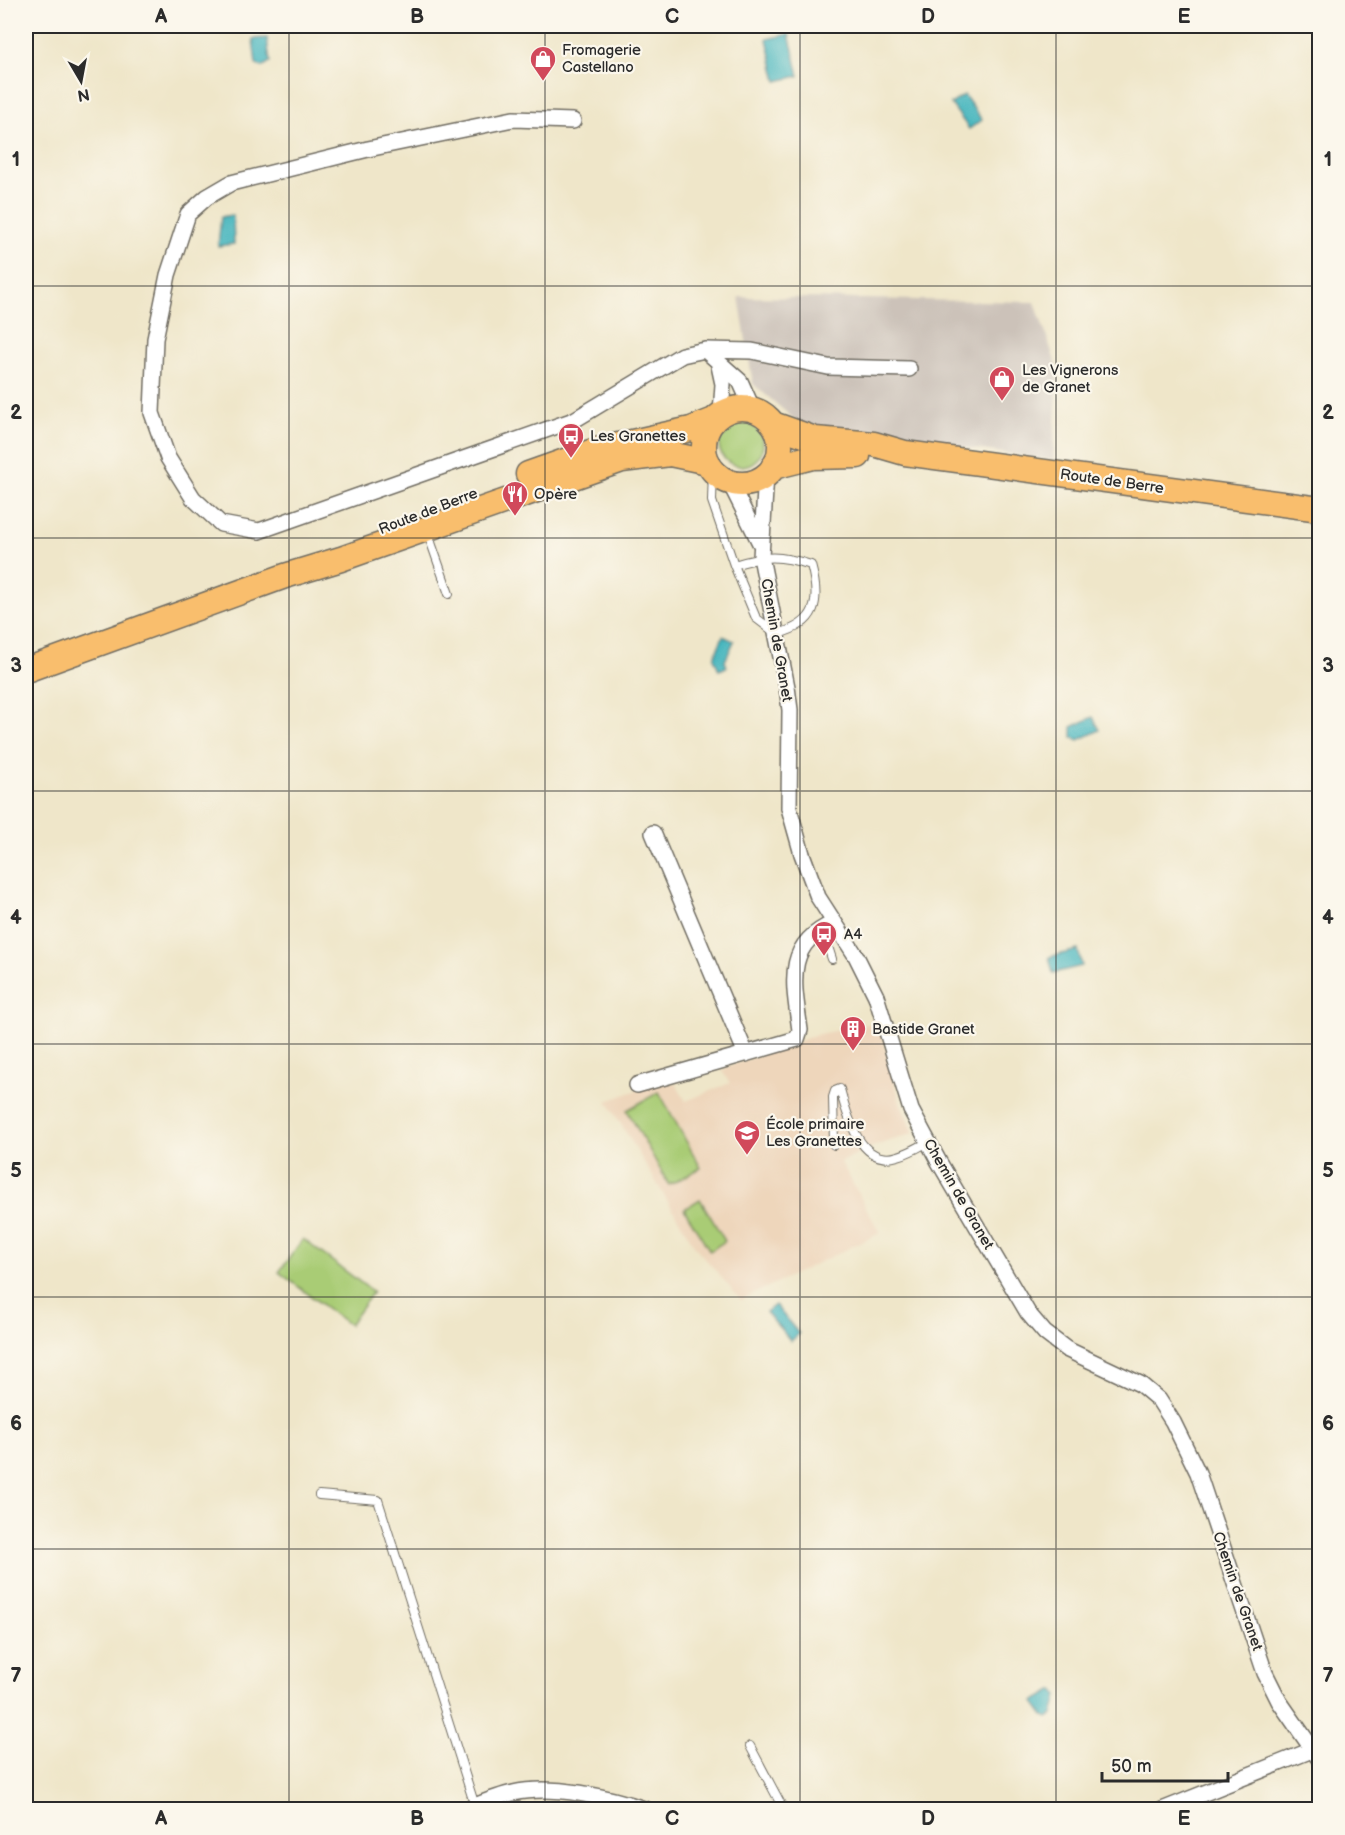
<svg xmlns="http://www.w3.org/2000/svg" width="1345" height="1835" viewBox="0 0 1345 1835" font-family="'Balsamiq Sans',sans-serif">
<rect width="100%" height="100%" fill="#fbf7ec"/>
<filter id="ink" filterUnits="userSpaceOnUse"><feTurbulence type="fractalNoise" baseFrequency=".0167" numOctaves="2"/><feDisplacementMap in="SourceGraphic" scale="12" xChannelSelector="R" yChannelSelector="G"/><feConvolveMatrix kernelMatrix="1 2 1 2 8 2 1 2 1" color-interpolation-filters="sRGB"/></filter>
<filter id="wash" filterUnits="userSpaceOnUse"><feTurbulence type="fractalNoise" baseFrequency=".008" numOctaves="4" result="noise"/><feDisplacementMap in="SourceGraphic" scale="24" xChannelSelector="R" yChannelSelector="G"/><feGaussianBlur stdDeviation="1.35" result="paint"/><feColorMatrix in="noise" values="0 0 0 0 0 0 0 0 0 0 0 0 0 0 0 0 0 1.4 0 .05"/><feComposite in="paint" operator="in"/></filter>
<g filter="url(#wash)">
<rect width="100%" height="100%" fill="#efe6c9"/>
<path fill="#eed6bb" d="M879,1022L899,1100L914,1133L866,1149L841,1162L880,1233L741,1300L696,1248L607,1101L660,1082L676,1084L686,1101L730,1083L722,1071L727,1067L819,1034Z"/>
<path fill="#ccc2b9" d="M739,297L1035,302L1058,370L1053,460L800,424L753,384Z"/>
<path fill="#a9cc74" stroke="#6a7c50" stroke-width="1.5" d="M719 444a22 22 0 1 1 44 0a22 22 0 1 1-44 0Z
M659,1092L701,1168L669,1185L627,1110Z
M700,1199L725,1241L710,1251L684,1209Z
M303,1239L373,1292L349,1325L279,1272Z"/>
<path fill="#47b6be" stroke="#397074" stroke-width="1.5" d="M789,34L799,76L777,81L767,39Z
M267,38L270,62L262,67L256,64L253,39Z
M964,95L982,120L969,129L951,104Z
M233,215L234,244L218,246L221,217Z
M723,636L734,641L725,661L727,667L719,670L714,658Z
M1093,717L1100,730L1079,740L1072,737V727Z
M1078,950L1082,966L1053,973L1049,957Z
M775,1305L799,1334L791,1341L766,1312Z
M1054,1690L1058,1696L1053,1715L1048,1718L1044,1716L1034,1702Z"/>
</g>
<g filter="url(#ink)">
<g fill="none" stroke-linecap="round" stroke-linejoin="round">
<g stroke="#706c62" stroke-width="10">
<path id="service" d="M713,470L712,501L734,565L756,618L777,634C817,624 821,602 811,565C780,555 766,555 734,565
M427,531L449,594
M822,928L832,959
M834,1145L833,1097L835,1091L840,1089C847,1115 860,1168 898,1156C909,1153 919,1147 928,1142
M319,1495L378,1500L475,1806
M750,1746L784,1810"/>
</g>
<g stroke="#706c62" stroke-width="18">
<path id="minor" d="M573,121L513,119L368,149L231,183L207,197L188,214L168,275L155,339L152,413L168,458L193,498L221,524L259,531L574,420L682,355L705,350L740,381L753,410
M705,350L752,351L828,367L909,369
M718,361L723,384L721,414
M766,474L761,557L787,687L790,710L789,808L802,854L818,897L856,956L876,996L911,1110L939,1162L1028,1313L1045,1333L1066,1349L1140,1384L1159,1400L1173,1422L1198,1473L1265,1673L1279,1701L1320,1760
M729,481L760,543
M653,833L746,1054
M637,1085L797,1039L800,1030C794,985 783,944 834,923
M465,1810C480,1804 497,1796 513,1793C552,1784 609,1797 647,1810
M1162,1810L1312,1750"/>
</g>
<g stroke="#706c62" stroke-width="27">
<path id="primary" d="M704 446a38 38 0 1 1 76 0a38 38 0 1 1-76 0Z
M773,424L815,439L874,444L905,453L1320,509
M773,467L813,457L858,456
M528,474L596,450L691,429L714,420
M26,670L285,576L341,559L622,460L670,454L708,462"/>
</g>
<use href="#service" stroke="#fff" stroke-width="8"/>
<use href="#minor" stroke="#fff" stroke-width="15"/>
<use href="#primary" stroke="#f9be6d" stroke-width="24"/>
</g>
</g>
<path fill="none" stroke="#2b2b2b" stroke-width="1.5" stroke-opacity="0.55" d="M289,26V1810M545,26V1810M800,26V1810M1056,26V1810M26,286H1320M26,538H1320M26,791H1320M26,1044H1320M26,1297H1320M26,1549H1320"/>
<defs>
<g id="shop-pin" transform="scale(1.35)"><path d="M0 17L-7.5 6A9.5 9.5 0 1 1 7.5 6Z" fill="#d1495b" stroke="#fbf7ec"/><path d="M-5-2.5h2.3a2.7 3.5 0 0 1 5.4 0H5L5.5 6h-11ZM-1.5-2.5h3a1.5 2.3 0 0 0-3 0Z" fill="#fff"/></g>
<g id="bus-pin" transform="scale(1.35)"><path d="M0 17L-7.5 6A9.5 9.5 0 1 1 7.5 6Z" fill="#d1495b" stroke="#fbf7ec"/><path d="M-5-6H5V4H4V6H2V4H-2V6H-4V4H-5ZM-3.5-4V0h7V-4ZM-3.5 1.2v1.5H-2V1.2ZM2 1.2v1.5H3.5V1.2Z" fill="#fff"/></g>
<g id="restaurant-pin" transform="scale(1.35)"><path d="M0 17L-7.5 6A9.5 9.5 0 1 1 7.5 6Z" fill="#d1495b" stroke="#fbf7ec"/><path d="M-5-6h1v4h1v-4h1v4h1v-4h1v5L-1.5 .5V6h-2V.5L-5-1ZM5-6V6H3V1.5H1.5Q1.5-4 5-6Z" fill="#fff"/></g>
<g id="building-pin" transform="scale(1.35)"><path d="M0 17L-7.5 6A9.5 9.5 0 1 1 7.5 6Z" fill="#d1495b" stroke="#fbf7ec"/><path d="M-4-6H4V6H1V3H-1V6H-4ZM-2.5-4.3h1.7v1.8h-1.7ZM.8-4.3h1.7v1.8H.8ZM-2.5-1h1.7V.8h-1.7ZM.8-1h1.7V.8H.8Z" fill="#fff"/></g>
<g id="school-pin" transform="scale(1.35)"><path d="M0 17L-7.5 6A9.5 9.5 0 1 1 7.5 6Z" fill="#d1495b" stroke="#fbf7ec"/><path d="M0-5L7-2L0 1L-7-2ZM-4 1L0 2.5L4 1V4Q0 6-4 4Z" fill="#fff"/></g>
</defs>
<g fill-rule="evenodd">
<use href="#shop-pin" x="543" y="59"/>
<use href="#shop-pin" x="1002" y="379"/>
<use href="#bus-pin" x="571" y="436"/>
<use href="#restaurant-pin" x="515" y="494"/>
<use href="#bus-pin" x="824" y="934"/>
<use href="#building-pin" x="853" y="1029"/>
<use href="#school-pin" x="747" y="1133"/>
</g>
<g text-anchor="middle" stroke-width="4.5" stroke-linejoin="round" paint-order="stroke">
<g font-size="15" fill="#2b2b2b" stroke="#fbf7ec" text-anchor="start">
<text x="562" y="55">Fromagerie<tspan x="562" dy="17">Castellano</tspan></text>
<text x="1022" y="375">Les Vignerons<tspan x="1022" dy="17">de Granet</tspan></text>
<text x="590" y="441">Les Granettes</text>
<text x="534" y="499">Opère</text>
<text x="844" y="939">A4</text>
<text x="872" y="1034">Bastide Granet</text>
<text x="766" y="1129">École primaire<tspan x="766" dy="17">Les Granettes</tspan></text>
</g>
<g font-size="15" fill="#2b2b2b" stroke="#fbf7ec">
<text transform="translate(1112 481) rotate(8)" y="5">Route de Berre</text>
<text transform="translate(428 511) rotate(-21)" y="5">Route de Berre</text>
<text transform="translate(777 640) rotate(80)" y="5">Chemin de Granet</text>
<text transform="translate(959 1194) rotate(60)" y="5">Chemin de Granet</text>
<text transform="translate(1238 1591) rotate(71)" y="5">Chemin de Granet</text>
</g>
</g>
<rect width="1345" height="1835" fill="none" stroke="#fbf7ec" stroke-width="66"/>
<g transform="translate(81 81) rotate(170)" stroke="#fbf7ec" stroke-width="4.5" paint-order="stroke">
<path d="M0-4.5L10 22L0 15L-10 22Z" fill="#2b2b2b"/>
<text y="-9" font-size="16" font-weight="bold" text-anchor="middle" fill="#2b2b2b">N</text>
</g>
<path d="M1102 1772v9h126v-9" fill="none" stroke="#2b2b2b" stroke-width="3"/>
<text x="1111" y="1772" font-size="18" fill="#2b2b2b" stroke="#fbf7ec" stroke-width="4.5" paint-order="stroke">50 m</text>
<rect x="33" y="33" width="1279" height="1769" fill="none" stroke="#2b2b2b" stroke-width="2"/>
<g font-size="20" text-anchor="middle" font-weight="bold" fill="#2b2b2b">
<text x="161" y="23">A</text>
<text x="417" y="23">B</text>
<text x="672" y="23">C</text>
<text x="928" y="23">D</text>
<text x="1184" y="23">E</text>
<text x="16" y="166">1</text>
<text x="1328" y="166">1</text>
<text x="16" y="419">2</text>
<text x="1328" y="419">2</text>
<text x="16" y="672">3</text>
<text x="1328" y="672">3</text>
<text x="16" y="924">4</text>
<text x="1328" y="924">4</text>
<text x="16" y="1177">5</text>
<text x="1328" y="1177">5</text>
<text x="16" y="1430">6</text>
<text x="1328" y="1430">6</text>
<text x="16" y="1682">7</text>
<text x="1328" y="1682">7</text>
<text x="161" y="1825">A</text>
<text x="417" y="1825">B</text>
<text x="672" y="1825">C</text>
<text x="928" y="1825">D</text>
<text x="1184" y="1825">E</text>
</g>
</svg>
